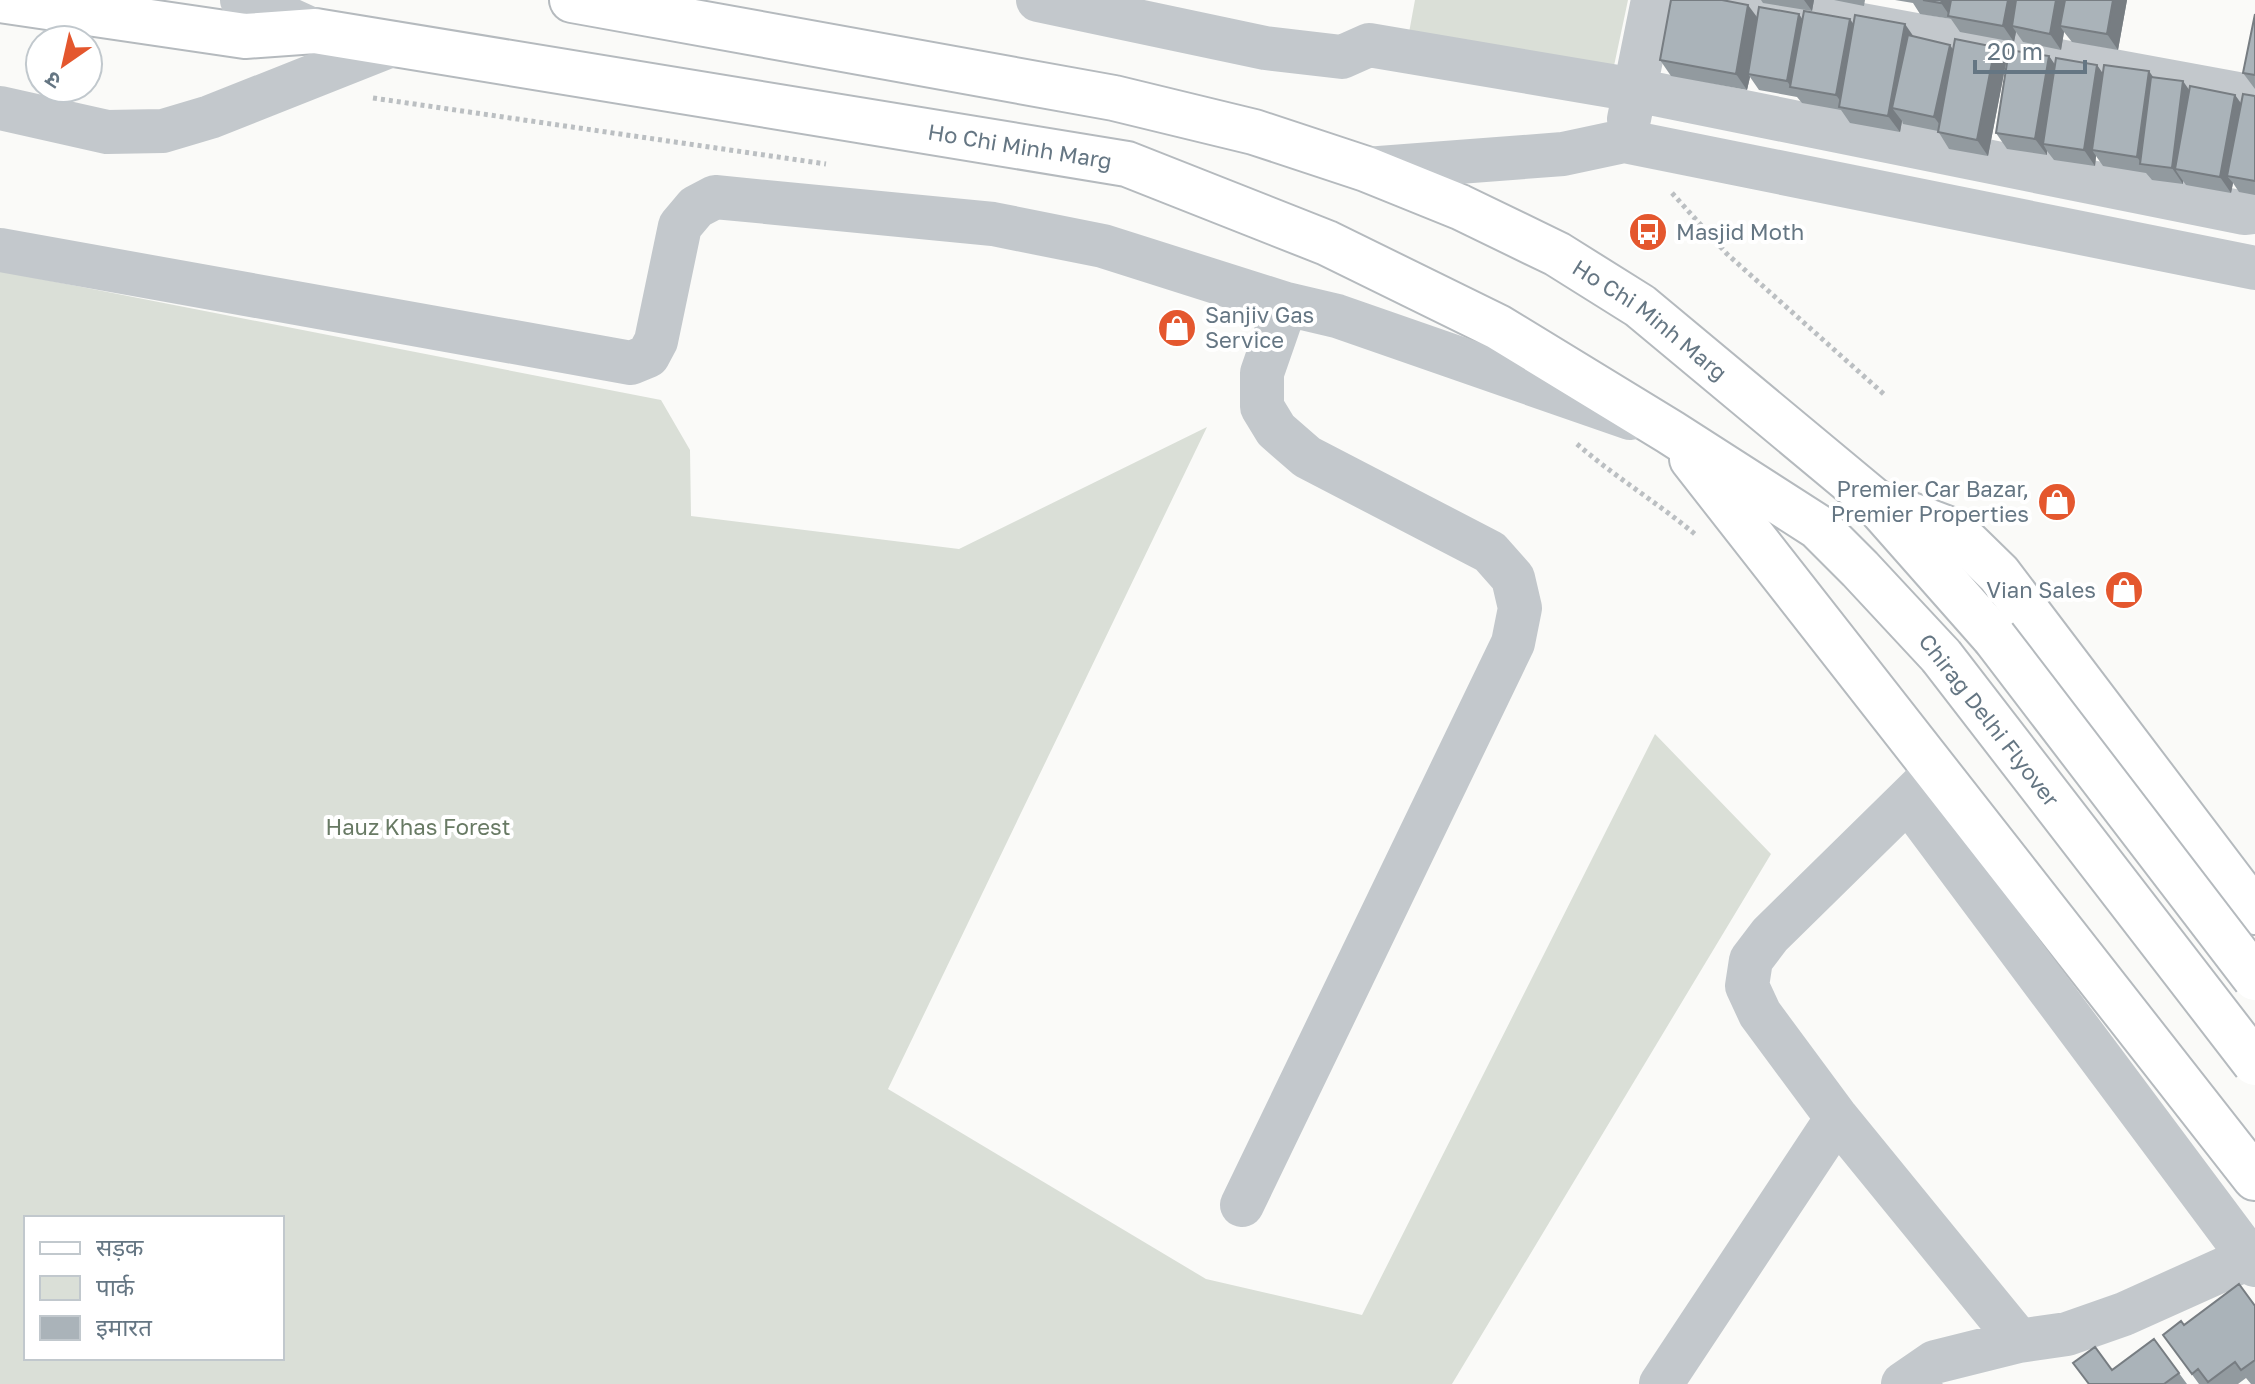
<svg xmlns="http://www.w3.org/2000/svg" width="2255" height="1384" viewBox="0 0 2255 1384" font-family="'Golos Text','Noto Sans Devanagari',sans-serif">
<rect width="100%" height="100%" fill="#fafaf8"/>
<path fill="#dadfd7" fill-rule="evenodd" d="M1415,0H1628L1611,80L1408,38Z
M0,271L661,400L690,450L691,516L959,549L1207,427L888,1089L1206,1279L1362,1315L1655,734L1771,854L1452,1384H0ZM26,1218H282V1358H26Z"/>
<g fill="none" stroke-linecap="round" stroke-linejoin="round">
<g stroke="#b5babe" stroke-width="48">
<g id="major">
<path id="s1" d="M0,0L245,36L315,31L1127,164L1327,243L1498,327L1670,432L1818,527L1860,569L1941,656"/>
<path id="s2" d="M572,0L1114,98L1254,132L1366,169L1460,207L1557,254L1640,306L1873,500L1994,637"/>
<path d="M1692,459L2255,1178"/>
<path d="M1882,504L1956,532L1999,574L2255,912"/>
</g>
</g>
<path stroke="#bbbfc2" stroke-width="5" stroke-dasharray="4 4" stroke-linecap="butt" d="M373,98L826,164
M1672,193L1727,254L1886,396
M1577,444C1615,477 1658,503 1696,535"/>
<path stroke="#c3c8cc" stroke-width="44" d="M242,0L249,1L315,31
M1038,0L1265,48L1342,57L1369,45L1635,90L2244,213L2255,212
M1725,0L2255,97
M0,108L107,132L163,131L210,117L394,44
M1629,119L1653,0
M1366,169L1563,154L1624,141L2255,268
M0,250L631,363L648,356L656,341L680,226L696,207L715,197L993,224L1103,246L1286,304L1337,316L1630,418
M1936,772L1770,935L1751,960L1747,986L1760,1014L1837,1118L2019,1341
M1908,800L2255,1265
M1242,1205L1513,643L1520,608L1513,578L1490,552L1307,457L1276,430L1262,407V373L1286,304
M1661,1384L1837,1118
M1903,1384L1935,1362L2019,1341L2067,1334L2124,1314L2255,1255"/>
<use href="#major" stroke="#fff" stroke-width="44"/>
<g stroke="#b5babe" stroke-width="48" stroke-linecap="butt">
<path id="major-bridge" d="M1994,637L2255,978
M1941,656L2255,1063"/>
</g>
<use href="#major-bridge" stroke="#fff" stroke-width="44"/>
</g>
<path fill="#929a9f" d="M1761,0H1814L1812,11L1763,3Z
M1834,0H1865L1864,6Z
M1895,0H2127L2118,50L2072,42L2064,32L2061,50L2023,42L2016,32L2014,42L1960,32L1951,19L1920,14L1913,3Z
M1799,14L1802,20L1853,24L1913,36L1953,49L2006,63L1988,156L1949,149L1938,131L1903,124L1902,121L1900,132L1850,123L1841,110L1802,103L1797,97L1759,90L1750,77L1747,90L1671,76L1660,60L1757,18Z
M2255,14V89L2243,73Z
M2049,56L2055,65H2097L2103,74L2153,77L2189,90L2235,95L2241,103L2255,96V195L2239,192L2233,183L2231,193L2186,185L2183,181V184L2152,180L2146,173L2103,166L2096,156L2095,166L2054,160L2047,151V155L2007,149L1996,133Z
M2255,1306V1384H2251L2246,1378L2238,1384H2199L2163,1335L2184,1325Z
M2154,1339L2187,1384H2088L2112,1370Z"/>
<path fill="#777d82" d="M1804,0H1814L1812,11Z
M1942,0H1956L1950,16L1941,3Z
M2008,0H2022L2012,26L2016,32L2014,42L2003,26Z
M2056,0H2070L2060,26L2064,32L2061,50L2050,34Z
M2113,0H2127L2118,50L2107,34Z
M1748,5L1760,21L1748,74L1750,77L1747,90L1736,74Z
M1799,14L1810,31L1791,87L1787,81Z
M1850,19L1861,35L1846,109L1836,95Z
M1905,24L1916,40L1892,108L1902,121L1900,132L1888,116Z
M1950,45L1961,61L1946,133L1934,117Z
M1995,47L2006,63L1988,156L1977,140Z
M2049,56L2060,72L2043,144L2047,151V155L2035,139Z
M2097,65L2108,81L2092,150L2096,156L2095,166L2084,150Z
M2149,71L2160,87L2142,164L2137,157Z
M2183,81L2194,97L2175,169L2183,181V184L2172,168Z
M2235,95L2246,111L2227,176L2233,183L2231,193L2220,177Z"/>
<path fill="#aab3b9" stroke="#777d82" stroke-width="2" d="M1671,0H1722L1748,5L1736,74L1660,60Z
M1923,0H1942L1941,3Z
M1951,0H2008L2003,26L1948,16Z
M2016,0H2056L2050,34L2012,26Z
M2065,0H2113L2107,34L2060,26Z
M1759,7L1799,14L1787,81L1748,74Z
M1804,11L1850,19L1836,95L1790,87Z
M2255,14V75L2243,73Z
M1855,15L1905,24L1888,116L1839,107Z
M1908,35L1950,45L1934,117L1892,108Z
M1955,39L1995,47L1977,140L1938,132Z
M2009,50L2049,56L2035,139L1996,133Z
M2056,58L2097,65L2084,150L2043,144Z
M2104,65L2149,71L2137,157L2092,150Z
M2151,77L2183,81L2172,168L2140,164Z
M2190,86L2235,95L2220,177L2175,169Z
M2243,94L2255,96V181L2227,176Z
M2239,1284L2255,1306V1360L2241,1370L2235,1362L2208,1382L2198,1369L2192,1374L2163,1335L2181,1321L2184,1325Z
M2154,1339L2179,1373L2164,1384H2089L2073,1363L2095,1347L2112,1370Z"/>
<defs>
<g id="bus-disc" transform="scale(2)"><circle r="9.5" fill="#e4572e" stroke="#fff"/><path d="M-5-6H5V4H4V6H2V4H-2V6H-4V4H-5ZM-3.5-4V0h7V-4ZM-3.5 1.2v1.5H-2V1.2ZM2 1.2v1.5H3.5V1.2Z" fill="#fff"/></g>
<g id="shop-disc" transform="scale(2)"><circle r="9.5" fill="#e4572e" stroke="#fff"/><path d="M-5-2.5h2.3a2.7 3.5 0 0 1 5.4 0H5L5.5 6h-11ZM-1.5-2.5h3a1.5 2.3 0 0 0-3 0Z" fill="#fff"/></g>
</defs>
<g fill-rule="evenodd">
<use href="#bus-disc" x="1648" y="232"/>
<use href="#shop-disc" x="1177" y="328"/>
<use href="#shop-disc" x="2057" y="502"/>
<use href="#shop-disc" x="2124" y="590"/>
</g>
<g text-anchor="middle" stroke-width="8" stroke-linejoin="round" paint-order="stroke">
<g font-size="22" fill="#657683" stroke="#fff">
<text dy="8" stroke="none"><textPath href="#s1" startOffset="1032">Ho Chi Minh Marg</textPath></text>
<text dy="8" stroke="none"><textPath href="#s2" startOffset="1136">Ho Chi Minh Marg</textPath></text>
<text transform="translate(1989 720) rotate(52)" y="8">Chirag Delhi Flyover</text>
</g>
<g font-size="22" fill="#657683" stroke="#fff" text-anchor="start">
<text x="1676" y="240">Masjid Moth</text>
<text x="1205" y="323">Sanjiv Gas<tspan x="1205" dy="25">Service</tspan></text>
<text x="2029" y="497" text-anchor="end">Premier Car Bazar,<tspan x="2029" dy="25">Premier Properties</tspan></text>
<text x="2096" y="598" text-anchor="end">Vian Sales</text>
</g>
<g font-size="22" fill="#687a64" stroke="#fff">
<text x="418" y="835">Hauz Khas Forest</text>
</g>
</g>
<rect x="24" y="1216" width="260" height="144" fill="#ffffff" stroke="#c1c8cd" stroke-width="2"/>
<rect x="40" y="1242" width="40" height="12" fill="#ffffff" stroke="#c1c8cd" stroke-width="2"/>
<text x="96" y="1256" font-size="24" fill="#657683">सड़क</text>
<rect x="40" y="1276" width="40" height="24" fill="#dadfd7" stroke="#c1c8cd" stroke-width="2"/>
<text x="96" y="1296" font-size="24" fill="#657683">पार्क</text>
<rect x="40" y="1316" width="40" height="24" fill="#aab3b9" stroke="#c1c8cd" stroke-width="2"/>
<text x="96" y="1336" font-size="24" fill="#657683">इमारत</text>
<g transform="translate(64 64) rotate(214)"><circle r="38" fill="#ffffff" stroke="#c1c8cd" stroke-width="2"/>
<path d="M0-6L14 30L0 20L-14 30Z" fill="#e4572e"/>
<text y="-12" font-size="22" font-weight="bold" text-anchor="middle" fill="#657683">उ</text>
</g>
<path d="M1975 60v12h110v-12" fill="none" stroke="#657683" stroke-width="4"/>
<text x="1987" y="60" font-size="24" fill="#657683" stroke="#ffffff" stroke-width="6" paint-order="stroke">20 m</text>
</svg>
